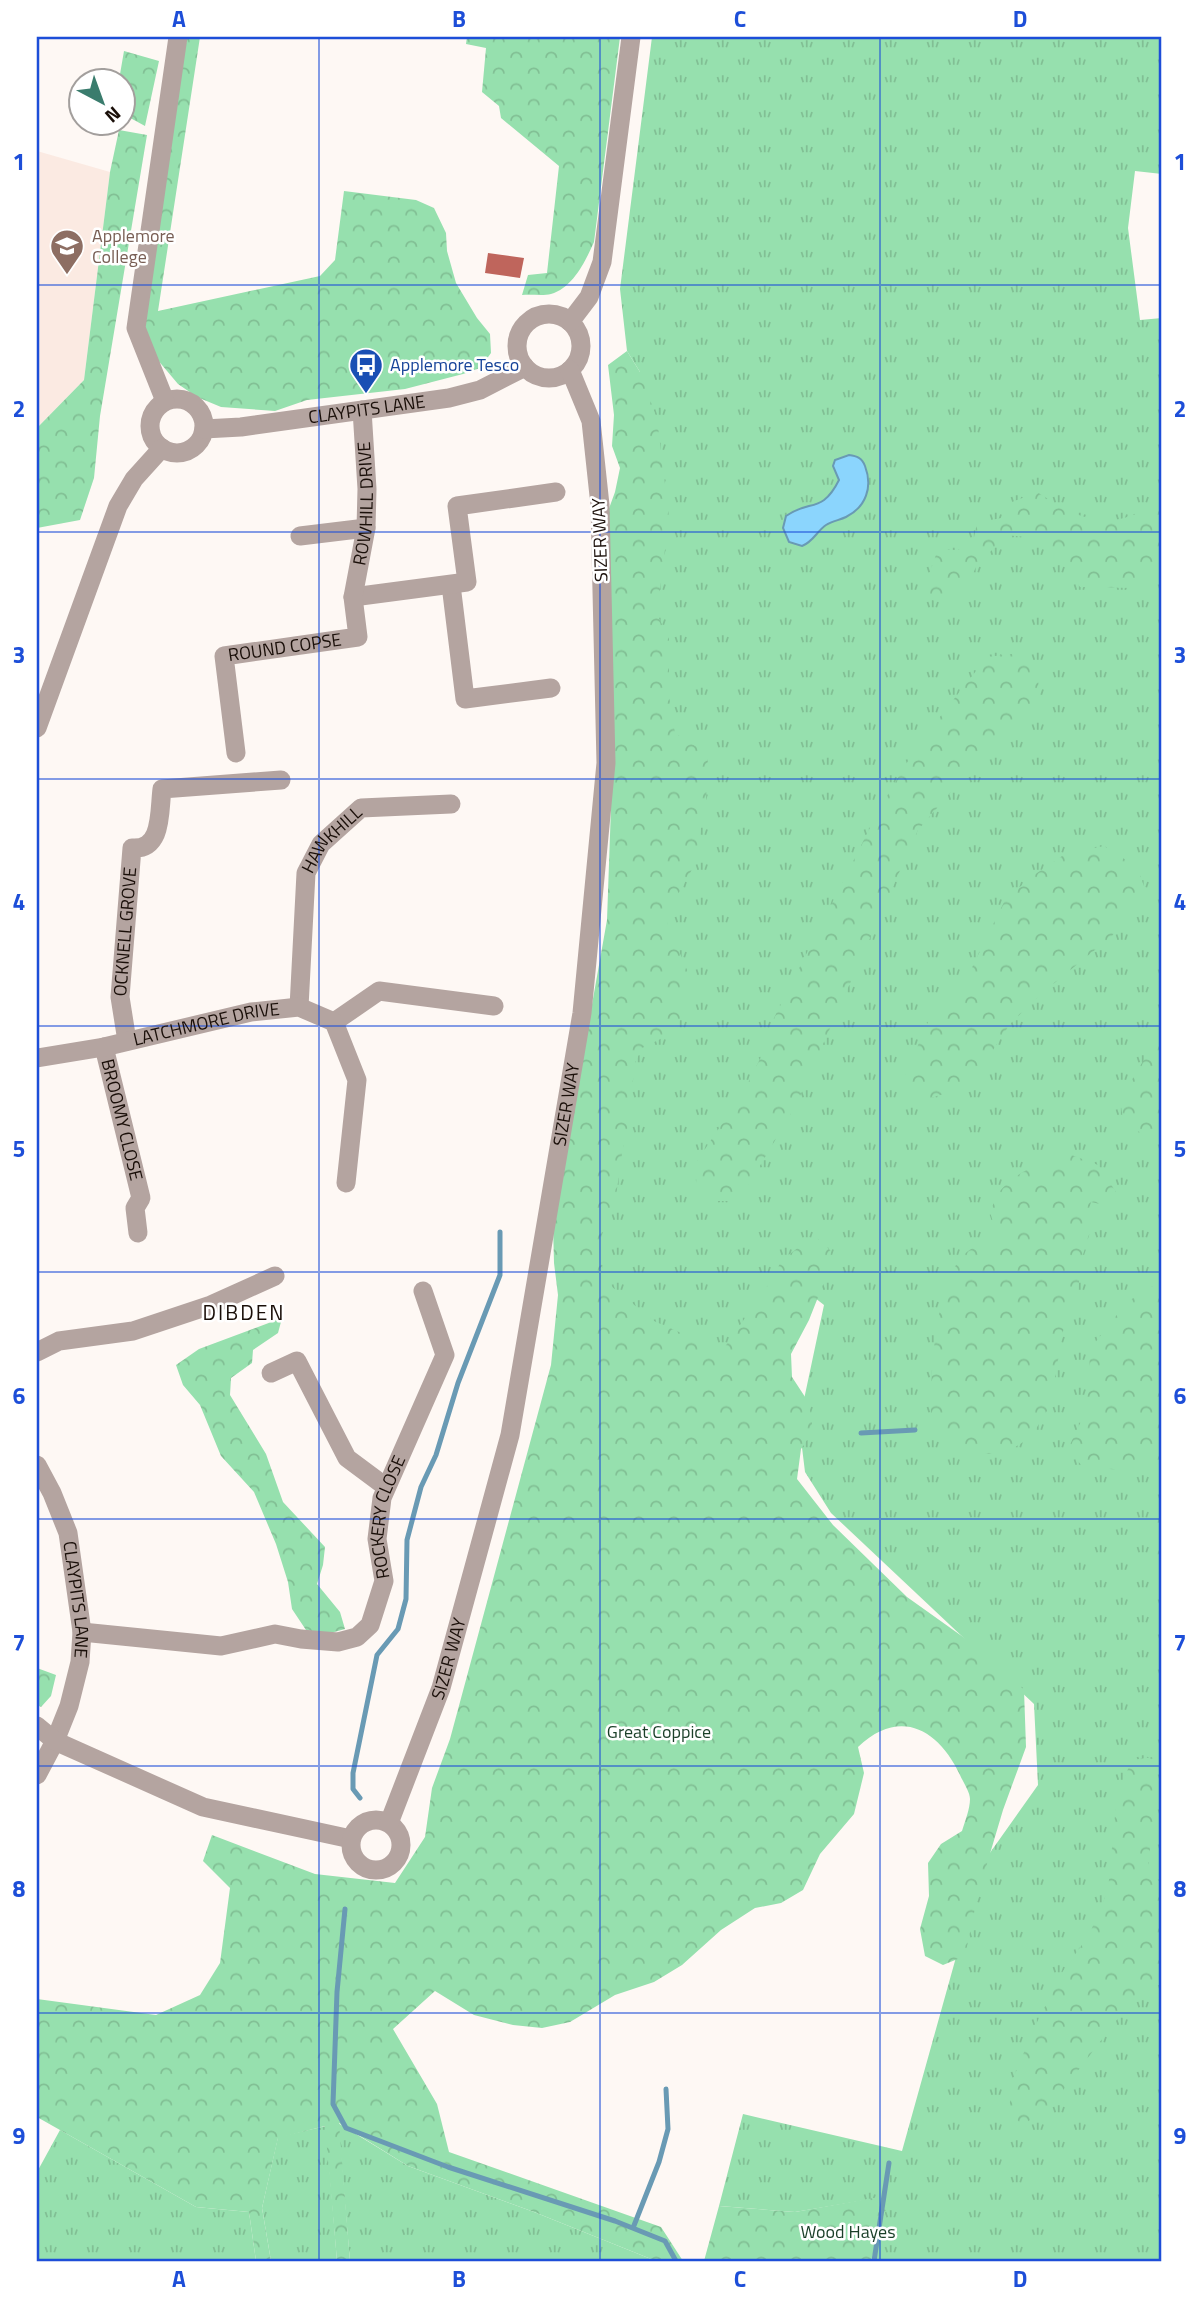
<svg xmlns="http://www.w3.org/2000/svg" width="1199" height="2298" viewBox="0 0 1199 2298" font-family="'Titillium Web',sans-serif">
<defs>
<pattern id="grass-tufts" width="24" height="20" patternUnits="userSpaceOnUse" patternTransform="scale(1.75)"><rect width="24" height="20" fill="#96e0ae"/><path d="M3 7l-1-3M5 7V3M7 7l1-3M15 17l-1-3M17 17v-4M19 17l1-3" fill="none" stroke="#81bf94"/></pattern>
<pattern id="forest-crowns" width="20" height="18" patternUnits="userSpaceOnUse" patternTransform="scale(1.75)"><rect width="20" height="18" fill="#96e0ae"/><path d="M2 6a3 3 0 1 1 6 0M12 15a3 3 0 1 1 6 0" fill="none" stroke="#81bf94"/></pattern>
</defs>
<rect width="100%" height="100%" fill="#fef8f4"/>
<path fill="#fbeae2" d="M37,151L110,172L84,380L37,428Z"/>
<path fill="url(#grass-tufts)" d="M652,37H1162V174L1135,171L1128,228L1140,320L1162,318V2261H871L889,2196L795,2212L719,2206L743,2114L902,2151L982,1864L1038,1785L1034,1704L831,1513L805,1472L799,1423L824,1305L792,1280L691,1393L569,1305L595,1177L640,372L627,351L620,289Z
M338,2123L408,2166L534,2212L656,2261H350Z
M326,2126L337,2261H271L262,2208L278,2137Z
M60,2130L196,2207L249,2212L256,2261H37V2172Z"/>
<path fill="url(#forest-crowns)" d="M187,37H200L158,311L320,276L335,260L344,191L416,200L434,208L446,233L447,251L456,283L477,318L490,334L491,353L480,368L463,374L405,389L307,400L275,411L221,407L197,397L178,384L151,352L142,319Z
M467,37H620L594,242C586,260 573,288 551,294C543,296 531,294 522,295L528,275L547,273L559,166L501,118L499,106L482,92L486,48L466,44Z
M124,51L159,61L145,126L123,114L122,80H119Z
M119,130L147,135L100,416L94,478L80,520L37,528V428L84,380L110,172Z
M627,351L640,372L657,419L669,517L657,614L669,639V696L675,733L708,754L706,801L694,866L668,912L667,931L679,951L690,977L677,1031L642,1048L634,1065L631,1111L622,1154L614,1210L602,1230L600,1255L606,1282L654,1321L722,1351L768,1285L782,1260L799,1247L817,1238L831,1251L826,1277L809,1320L791,1354L792,1377L809,1403L813,1431L801,1449L797,1479L833,1525L907,1597L994,1659L1024,1690L1026,1747L1003,1810L978,1894L965,1956L943,1965L925,1956L920,1929L929,1896L928,1863L941,1844L962,1831C965,1821 970,1809 970,1799C970,1792 963,1782 960,1775C938,1728 899,1708 858,1747L864,1773L854,1814L820,1854L803,1890L781,1903L755,1908L721,1930L682,1965L654,1982L615,1995L570,2022L542,2028L513,2025L474,2015L435,1991L393,2029L437,2104L449,2152L661,2227L683,2261H656L534,2212L408,2166L339,2123L350,2261H337L325,2126L278,2138L262,2208L271,2261H256L249,2212L196,2207L37,2117V1999L156,2015L200,1995L220,1963L230,1888L203,1861L212,1835L315,1874L395,1883L425,1837L432,1788L450,1739L551,1365L558,1295L554,1263L553,1224L607,920L611,807L607,514L615,492L620,468L612,446L614,415L608,365Z
M1037,492C1061,507 1084,523 1114,520C1133,518 1141,506 1162,510V561L1133,588L1080,587C1058,556 1047,534 1006,536L977,565L966,588L948,604L921,597L938,549L955,550L972,547L977,523L1001,518L1012,502Z
M1019,653L1036,664L1041,705L1018,728L982,756L918,830L796,1105L739,1201H712L696,1185L697,1161L744,1091L761,1057L774,1018L881,806L917,746L987,657Z
M1104,846L1137,867L1145,889L1112,936L1041,994L1010,1024L989,1056L974,1070L947,1093L917,1102L900,1087L931,1015L961,990L1006,898L1037,873L1065,854Z
M1162,1029V1136L1156,1132L1144,1134L1124,1125L1120,1100Z
M1069,1154L1098,1165L1116,1192L1109,1206L1091,1202L1088,1213L1091,1229L1081,1261L1078,1291L1067,1309L1050,1406L1031,1437L1004,1454H978L949,1442L931,1423C930,1384 933,1268 973,1248C980,1245 991,1244 999,1242L990,1212C993,1206 995,1197 1000,1191C1016,1171 1045,1161 1069,1154Z
M1156,1284H1162V1463L1119,1470L1082,1466L1068,1449L1083,1417L1089,1381L1090,1349L1127,1302Z
M282,1318L278,1333L253,1350L252,1363L231,1378L230,1395L266,1454L283,1502L325,1547L323,1565L317,1584L340,1612L345,1629L327,1634L306,1630L292,1609L288,1582L276,1544L254,1492L221,1456L200,1405L183,1385L176,1365L199,1349Z
M1157,1500H1162V1570L1153,1568C1149,1551 1160,1541 1147,1525Z
M37,1668L56,1675L51,1696L41,1707L37,1705Z
M1153,1757L1160,1791L1152,1830L1148,1867L1162,1885V1983L1132,2000L1054,2102L1022,2126L1009,2109L1013,2079L1033,2030L1063,1971L1089,1935L1108,1890L1117,1794L1132,1760Z
M890,2195L871,2261H704L719,2206L795,2212Z"/>
<path fill="#8bd5fd" stroke="#699ab4" stroke-width="2" d="M849,455C857,456 862,458 865,466C873,487 866,507 846,517C840,520 832,521 826,525C817,531 813,542 802,546L789,542L783,528L786,516C810,499 822,514 839,480L833,466L835,460Z"/>
<g fill="none" stroke-linecap="round" stroke-linejoin="round">
<path stroke="#699ab4" stroke-width="5" d="M861,1433L915,1430
M360,1798L353,1789V1773L377,1655L398,1629L406,1599L407,1540L421,1487L436,1455L458,1383L500,1275V1232
M345,1909L337,1992L333,2104L346,2128L448,2167L615,2221L665,2241L676,2261
M633,2228L659,2162L668,2129L666,2089
M874,2261L889,2163"/>
</g>
<path fill="#bf655c" d="M488,253L524,258L520,278L485,273Z"/>
<g fill="none" stroke-linecap="round" stroke-linejoin="round">
<g stroke="#b4a4a0" stroke-width="19">
<circle cx="549" cy="346" r="32"/>
<path d="M570,322L589,297L602,262L631,37"/>
<circle cx="177" cy="426" r="27"/>
<path d="M165,401L136,328L178,37"/>
<path id="s1" d="M204,429L241,427L449,398L480,390L525,367"/>
<path d="M300,536L366,528"/>
<path d="M451,585L465,699L551,688"/>
<path d="M353,597L467,582L457,506L556,492"/>
<path d="M37,728L118,506L134,479L162,448"/>
<path id="s2" d="M236,753L224,656L358,637L353,597L366,528L367,489L362,410"/>
<path id="s3" d="M299,1007L306,873L321,844L361,808L451,804"/>
<path d="M334,1022L379,991L494,1006"/>
<path id="s4" d="M127,1041L120,997L132,848C163,850 159,812 162,789L281,780"/>
<path id="s5" d="M104,1047L141,1198L135,1208L138,1233"/>
<path id="s6" d="M37,1058L104,1047L251,1012L299,1007L334,1022L357,1080L346,1183"/>
<path d="M37,1352L59,1341L133,1331L211,1305L275,1276"/>
<path d="M271,1373L297,1361L347,1458L386,1487"/>
<path id="s7" d="M37,1465L52,1493L68,1533L82,1632L80,1662L69,1706L55,1741L37,1775"/>
<path id="s8" d="M82,1632L221,1646L275,1634L301,1639L338,1642L357,1637L370,1625L384,1581L377,1539L382,1498L445,1355L423,1291"/>
<path d="M37,1726L55,1741L203,1807L351,1839"/>
<circle cx="376" cy="1845" r="25"/>
<path id="s9" d="M389,1823L441,1688L510,1435L582,1013L606,763L600,505L591,421L570,370"/>
</g>
</g>
<path fill="none" stroke="#1d4ed8" stroke-width="2" stroke-opacity="0.55" d="M319,37V2261M600,37V2261M880,37V2261M37,285H1162M37,532H1162M37,779H1162M37,1026H1162M37,1272H1162M37,1519H1162M37,1766H1162M37,2013H1162"/>
<defs>
<g id="school-pin" transform="scale(1.75)"><path d="M0 17L-7.5 6A9.5 9.5 0 1 1 7.5 6Z" fill="#8d6e63" stroke="#fff"/><path d="M0-5L7-2L0 1L-7-2ZM-4 1L0 2.5L4 1V4Q0 6-4 4Z" fill="#fff"/></g>
<g id="bus-pin" transform="scale(1.75)"><path d="M0 17L-7.5 6A9.5 9.5 0 1 1 7.5 6Z" fill="#1a4fb4" stroke="#fff"/><path d="M-5-6H5V4H4V6H2V4H-2V6H-4V4H-5ZM-3.5-4V0h7V-4ZM-3.5 1.2v1.5H-2V1.2ZM2 1.2v1.5H3.5V1.2Z" fill="#fff"/></g>
</defs>
<g fill-rule="evenodd">
<use href="#school-pin" x="67" y="246"/>
<use href="#bus-pin" x="366" y="365"/>
</g>
<g text-anchor="middle" stroke-width="5" stroke-linejoin="round" paint-order="stroke">
<g font-size="18" fill="#785e54" stroke="#fff" text-anchor="start">
<text x="92" y="242">Applemore<tspan x="92" dy="21">College</tspan></text>
</g>
<g font-size="18" fill="#164399" stroke="#fff" text-anchor="start">
<text x="390" y="371">Applemore Tesco</text>
</g>
<g font-size="18" fill="#1a0f09" stroke="#fff">
<text dy="6" stroke="none"><textPath href="#s1" startOffset="164">CLAYPITS LANE</textPath></text>
<text dy="6" stroke="none"><textPath href="#s2" startOffset="368">ROWHILL DRIVE</textPath></text>
<text transform="translate(600 540) rotate(-92)" y="6">SIZER WAY</text>
<text dy="6" stroke="none"><textPath href="#s2" startOffset="159">ROUND COPSE</textPath></text>
<text dy="6" stroke="none"><textPath href="#s3" startOffset="177">HAWKHILL</textPath></text>
<text dy="6" stroke="none"><textPath href="#s4" startOffset="110">OCKNELL GROVE</textPath></text>
<text dy="6" stroke="none"><textPath href="#s6" startOffset="173">LATCHMORE DRIVE</textPath></text>
<text dy="6" stroke="none"><textPath href="#s9" startOffset="742">SIZER WAY</textPath></text>
<text dy="6" stroke="none"><textPath href="#s5" startOffset="75">BROOMY CLOSE</textPath></text>
<text dy="6" stroke="none"><textPath href="#s8" startOffset="408">ROCKERY CLOSE</textPath></text>
<text dy="6" stroke="none"><textPath href="#s7" startOffset="142">CLAYPITS LANE</textPath></text>
<text dy="6" stroke="none"><textPath href="#s9" startOffset="175">SIZER WAY</textPath></text>
</g>
<g font-size="18" fill="#1a3f28" stroke="#fff">
<text x="659" y="1738">Great Coppice</text>
<text x="848" y="2238">Wood Hayes</text>
</g>
<g font-size="21" letter-spacing="2" fill="#1a0f09" stroke="#fff">
<text x="244" y="1320">DIBDEN</text>
</g>
</g>
<rect width="1199" height="2298" fill="none" stroke="#ffffff" stroke-width="77"/>
<g transform="translate(102 102) rotate(139)"><circle r="33" fill="#ffffff" stroke="#a39f9d" stroke-width="2"/>
<path d="M0-5L12 26L0 18L-12 26Z" fill="#3a7c6d"/>
<text y="-10" font-size="19" font-weight="bold" text-anchor="middle" fill="#1a0f09">N</text>
</g>
<rect x="38" y="38" width="1122" height="2222" fill="none" stroke="#1d4ed8" stroke-width="2.5"/>
<g font-size="23" text-anchor="middle" font-weight="bold" fill="#1d4ed8">
<text x="179" y="27">A</text>
<text x="459" y="27">B</text>
<text x="740" y="27">C</text>
<text x="1020" y="27">D</text>
<text x="19" y="170">1</text>
<text x="1180" y="170">1</text>
<text x="19" y="417">2</text>
<text x="1180" y="417">2</text>
<text x="19" y="663">3</text>
<text x="1180" y="663">3</text>
<text x="19" y="910">4</text>
<text x="1180" y="910">4</text>
<text x="19" y="1157">5</text>
<text x="1180" y="1157">5</text>
<text x="19" y="1404">6</text>
<text x="1180" y="1404">6</text>
<text x="19" y="1651">7</text>
<text x="1180" y="1651">7</text>
<text x="19" y="1897">8</text>
<text x="1180" y="1897">8</text>
<text x="19" y="2144">9</text>
<text x="1180" y="2144">9</text>
<text x="179" y="2287">A</text>
<text x="459" y="2287">B</text>
<text x="740" y="2287">C</text>
<text x="1020" y="2287">D</text>
</g>
</svg>
